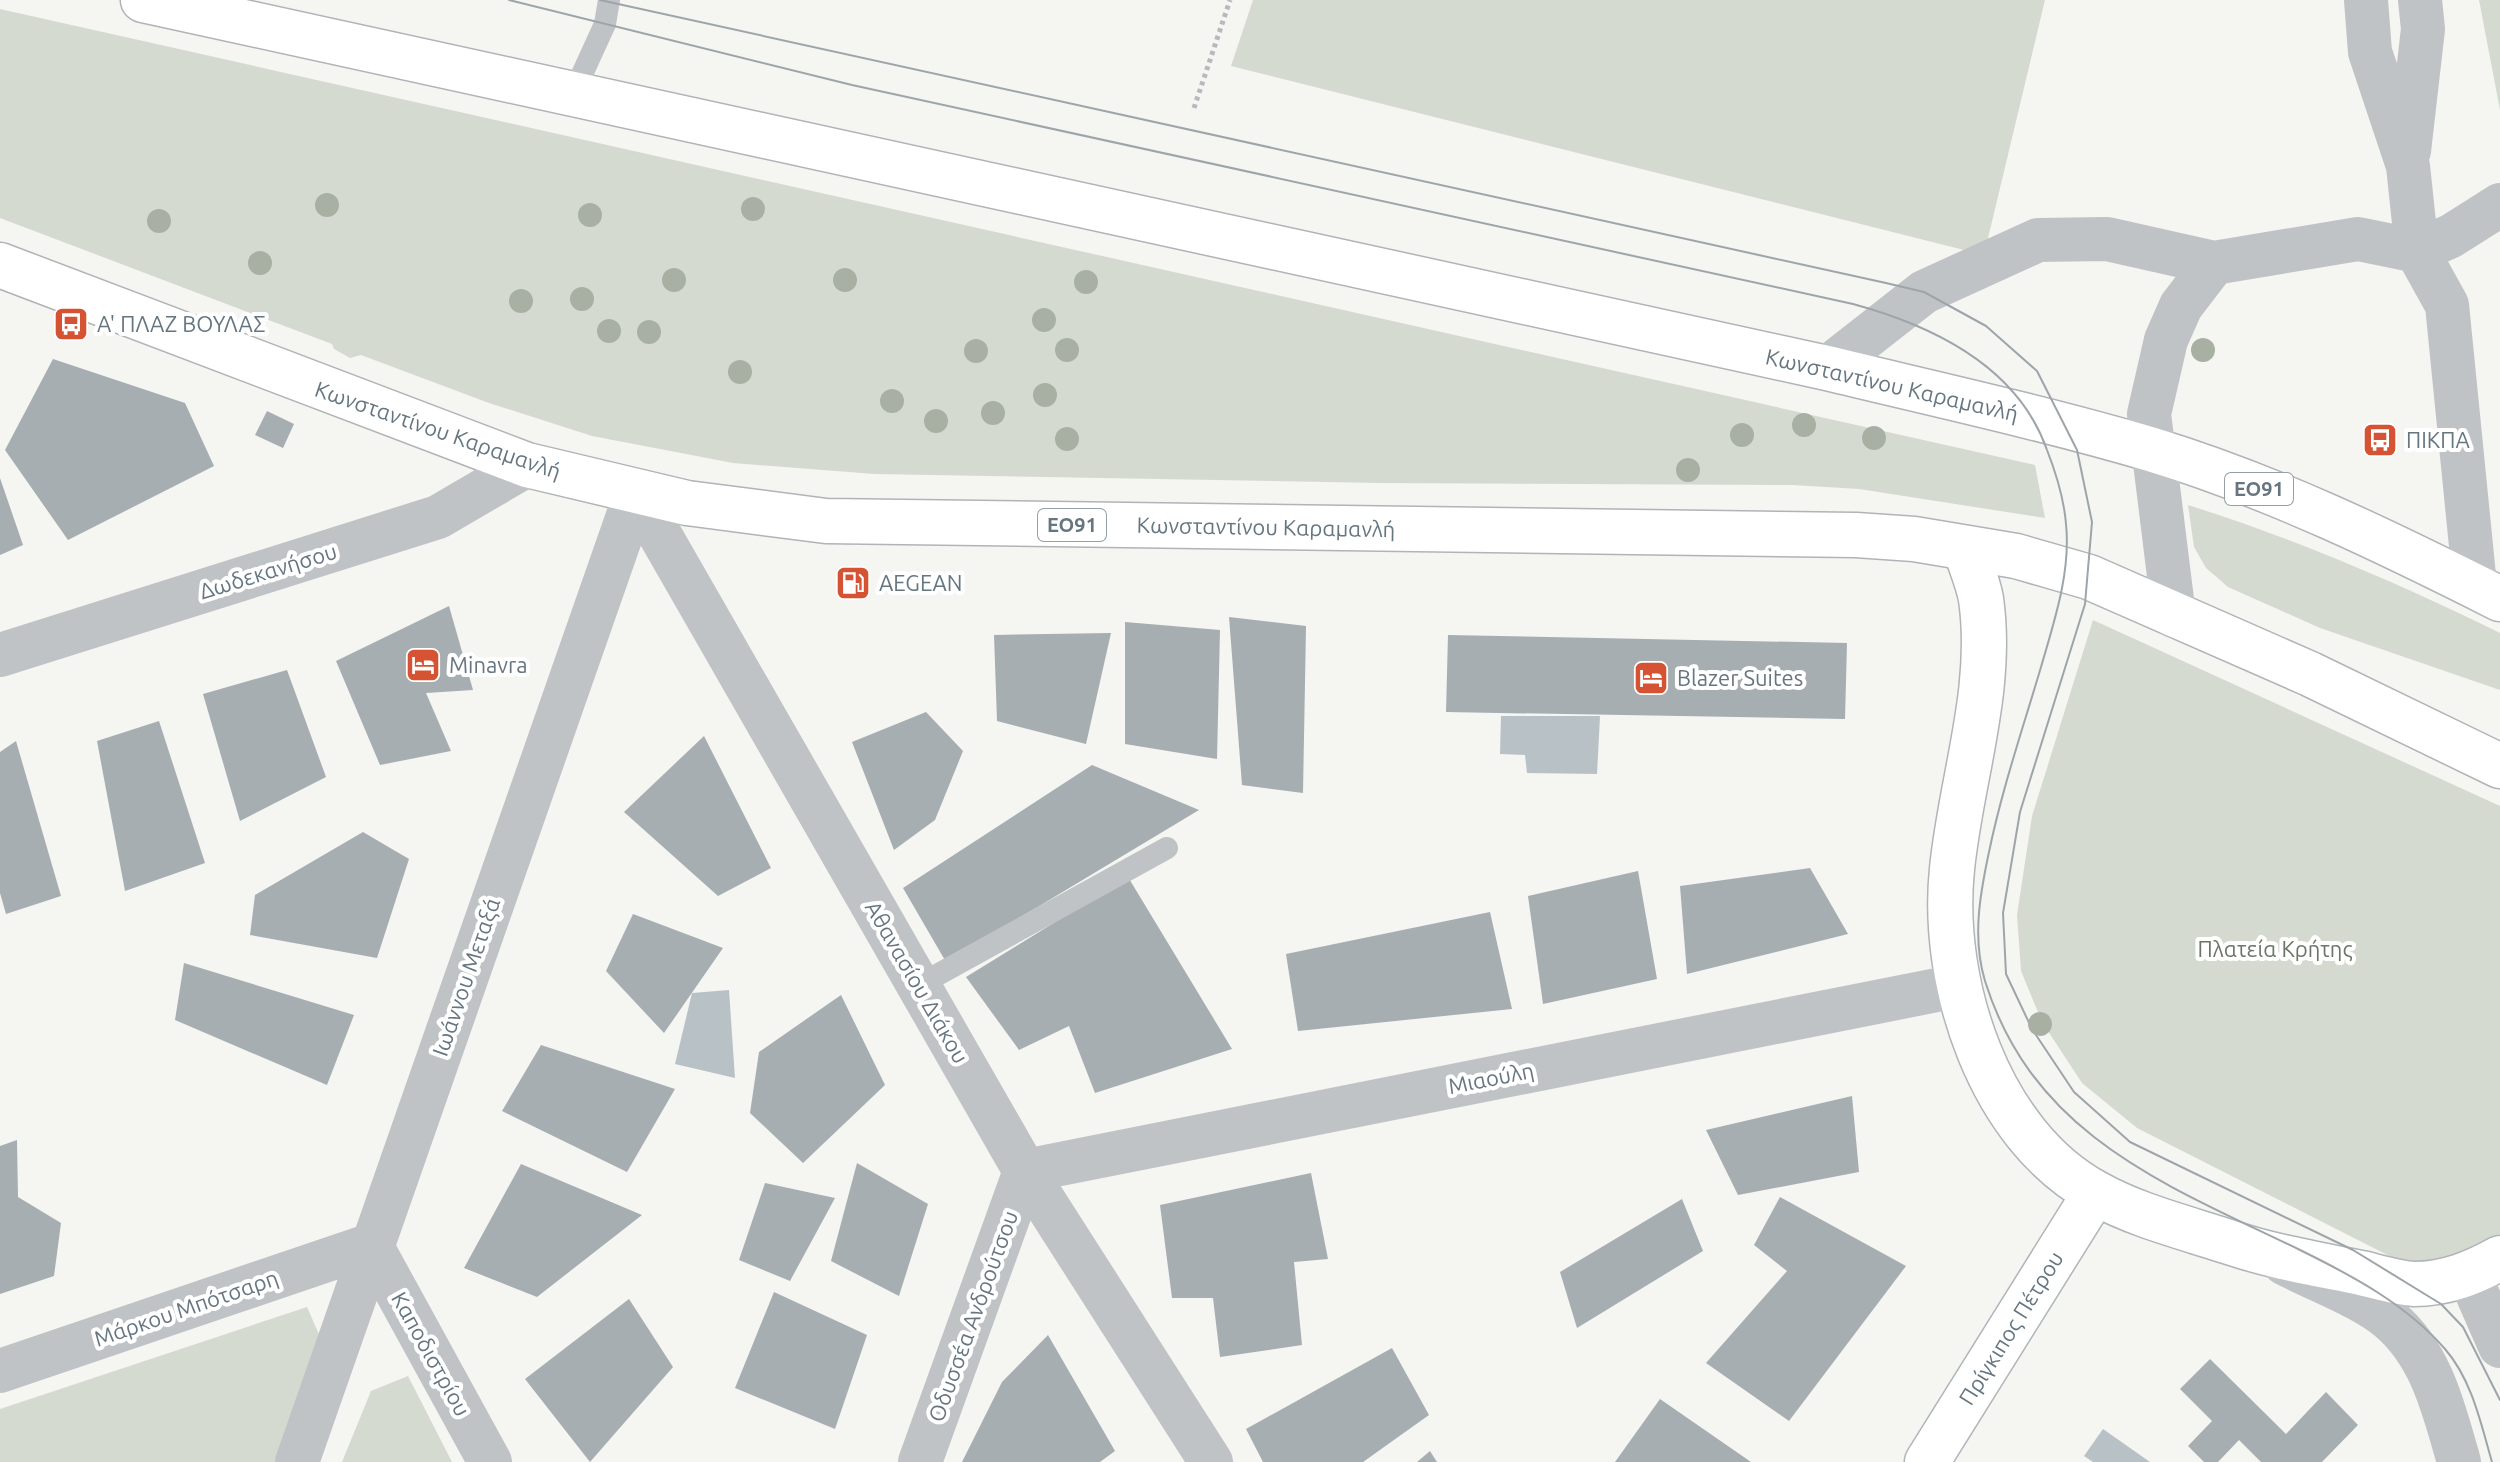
<svg xmlns="http://www.w3.org/2000/svg" width="2500" height="1462" viewBox="0 0 2500 1462" font-family="Ubuntu,sans-serif">
<rect width="100%" height="100%" fill="#f5f5f2"/>
<path fill="#d5dad1" d="M1253,0H2045L1984,255L1231,66Z
M2479,0H2500V110Z
M0,9L2035,465L2045,518L1859,489L1792,485L1380,483L874,474L733,463L592,436L489,403L361,355L350,358L334,349L332,344L0,218Z
M2188,505C2296,539 2398,583 2500,633V690L2320,628L2228,587L2206,568L2194,547Z
M2093,620L2500,806V1234L2454,1260L2417,1270L2137,1128L2082,1083L2042,1022L2021,971L2017,915L2032,816Z
M307,1307L321,1339L280,1462H0V1409Z
M408,1376L452,1462H342L371,1391Z"/>
<path fill="#b8c2c6" d="M1501,716H1600L1597,774L1527,773L1525,755L1500,754Z
M729,990L735,1078L675,1064L692,993Z
M2103,1429L2150,1462H2093L2084,1456Z"/>
<path fill="#a6aeb2" d="M53,359L185,403L214,466L68,540L5,450Z
M267,411L294,424L283,448L255,435Z
M0,478L23,545L0,555Z
M449,606L473,690L426,693L451,751L380,765L336,661Z
M1229,617L1306,626L1303,793L1242,785Z
M1125,622L1220,630L1217,759L1125,744Z
M1111,633L1086,744L997,721L994,635Z
M1448,635L1847,643L1845,719L1446,712Z
M287,670L326,777L240,821L203,694Z
M926,712L963,751L935,820L894,850L852,742Z
M159,721L205,863L125,891L97,741Z
M704,736L771,868L718,896L624,812Z
M16,741L61,896L6,914L0,893V752Z
M1092,765L1199,810L946,962L903,888Z
M363,832L409,859L377,958L250,935L255,895Z
M1810,868L1848,934L1687,974L1680,886Z
M1638,871L1657,979L1543,1004L1528,896Z
M1128,877L1232,1049L1095,1093L1069,1026L1019,1050L966,977Z
M1490,912L1512,1009L1298,1031L1286,954Z
M633,914L723,948L664,1033L606,971Z
M184,963L354,1015L327,1085L175,1020Z
M841,995L885,1085L803,1163L750,1113L759,1052Z
M541,1045L675,1089L627,1172L502,1111Z
M1852,1096L1859,1172L1738,1195L1706,1130Z
M17,1140L18,1197L61,1223L54,1276L0,1294V1146Z
M857,1163L928,1204L899,1296L831,1261Z
M521,1164L642,1215L537,1297L464,1268Z
M1311,1173L1328,1259L1294,1262L1302,1345L1220,1357L1213,1298H1172L1160,1205Z
M765,1183L835,1198L790,1281L739,1260Z
M1780,1197L1906,1266L1789,1421L1706,1363L1787,1271L1754,1245Z
M1682,1199L1703,1251L1577,1328L1560,1272Z
M774,1292L867,1335L835,1429L735,1388Z
M629,1299L673,1367L590,1462L525,1379Z
M1048,1335L1115,1451L1100,1462H962L1002,1382Z
M1392,1348L1429,1415L1363,1462H1263L1246,1429Z
M2210,1359L2286,1434L2326,1392L2358,1425L2322,1462H2261L2239,1440L2218,1462H2204L2188,1446L2212,1421L2180,1389Z
M1660,1399L1751,1462H1615Z
M1430,1451L1437,1462H1417Z"/>
<g fill="none" stroke-linecap="round" stroke-linejoin="round">
<g stroke="#afb5b9" stroke-width="47">
<path id="secondary" d="M1965,548C1970,564 1978,582 1981,599C1994,690 1961,779 1952,869C1940,983 1989,1135 2096,1193C2137,1216 2187,1228 2232,1243C2274,1257 2317,1264 2361,1273C2378,1277 2397,1283 2414,1284C2446,1284 2473,1273 2500,1258
M1927,1462L2095,1193"/>
</g>
<g stroke="#b0b4b7" stroke-width="47">
<path id="trunk" d="M143,0L1827,368C1935,394 2044,418 2150,449C2272,486 2387,542 2500,599
M0,265L527,465L687,503L826,521L1856,535L1914,539L2016,556L2089,577L2310,674L2500,766"/>
</g>
<path stroke="#b7babc" stroke-width="5" stroke-dasharray="4 4" stroke-linecap="butt" d="M1194,108L1230,0"/>
<path stroke="#bfc3c6" stroke-width="22" d="M573,94L605,24L609,0
M919,985L1167,848"/>
<path stroke="#bfc3c6" stroke-width="44" d="M2366,0L2370,52L2408,166L2417,251
M2409,151L2423,29L2420,0
M2417,251L2451,236L2500,205
M1827,368L1924,292L2038,240L2107,239L2214,263
M636,493L1025,1171L1211,1462
M2174,616L2149,414L2166,340L2181,306L2214,263L2358,239L2417,251L2447,305L2475,586
M0,655L438,517L527,465
M0,1371L371,1245L490,1462
M297,1462L636,493
M920,1462L1025,1171L1957,986"/>
<path stroke="#bfc3c6" stroke-width="44" d="M2284,1263C2316,1280 2363,1297 2389,1319C2432,1355 2444,1410 2459,1462
M2469,1275L2500,1346"/>
<use href="#secondary" stroke="#fff" stroke-width="44"/>
<use href="#trunk" stroke="#fff" stroke-width="44"/>
<path stroke="#9ea5aa" stroke-width="2" d="M509,0L852,85L1853,304C1934,326 2018,367 2047,450C2056,473 2064,499 2066,524C2071,572 2054,622 2041,667C2023,728 2002,789 1989,852C1980,894 1972,938 1985,981C2034,1137 2167,1185 2300,1250C2353,1276 2407,1305 2445,1349C2472,1380 2481,1424 2492,1462
M600,0L1886,283L1924,292L1986,326L2037,371L2077,450L2092,522L2085,604L2020,812L2003,913L2006,974L2032,1029L2074,1092L2130,1142L2353,1250L2441,1304L2463,1327L2500,1400"/>
</g>
<g fill="#a8b0a4">
<circle cx="327" cy="205" r="12"/>
<circle cx="753" cy="209" r="12"/>
<circle cx="590" cy="215" r="12"/>
<circle cx="159" cy="221" r="12"/>
<circle cx="260" cy="263" r="12"/>
<circle cx="674" cy="280" r="12"/>
<circle cx="845" cy="280" r="12"/>
<circle cx="1086" cy="282" r="12"/>
<circle cx="582" cy="299" r="12"/>
<circle cx="521" cy="301" r="12"/>
<circle cx="1044" cy="320" r="12"/>
<circle cx="609" cy="331" r="12"/>
<circle cx="649" cy="332" r="12"/>
<circle cx="1067" cy="350" r="12"/>
<circle cx="2203" cy="350" r="12"/>
<circle cx="976" cy="351" r="12"/>
<circle cx="740" cy="372" r="12"/>
<circle cx="1045" cy="395" r="12"/>
<circle cx="892" cy="401" r="12"/>
<circle cx="993" cy="413" r="12"/>
<circle cx="936" cy="421" r="12"/>
<circle cx="1804" cy="425" r="12"/>
<circle cx="1742" cy="435" r="12"/>
<circle cx="1874" cy="438" r="12"/>
<circle cx="1067" cy="439" r="12"/>
<circle cx="1688" cy="470" r="12"/>
<circle cx="2040" cy="1024" r="12"/>
</g>
<defs>
<g id="bus-square" transform="scale(1.8)"><rect x="-9" y="-9" width="18" height="18" rx="4" fill="#d55332" stroke="#fff"/><path d="M-5-6H5V4H4V6H2V4H-2V6H-4V4H-5ZM-3.5-4V0h7V-4ZM-3.5 1.2v1.5H-2V1.2ZM2 1.2v1.5H3.5V1.2Z" fill="#fff"/></g>
<g id="fuel-square" transform="scale(1.8)"><rect x="-9" y="-9" width="18" height="18" rx="4" fill="#d55332" stroke="#fff"/><path d="M-5.5-6h7V0h2V4h1.3V-2.5L3-4.5l.8-.8L6-3V5H2.5V1h-1V6h-7ZM-4.2-4.7v3.2H.2V-4.7Z" fill="#fff"/></g>
<g id="hotel-square" transform="scale(1.8)"><rect x="-9" y="-9" width="18" height="18" rx="4" fill="#d55332" stroke="#fff"/><path d="M-6-4.5h1.5V1H6V5H4.5V3h-9V5H-6ZM-4 0a1.8 1.8 0 1 1 3.6 0ZM.5 0V-2.5h3Q6-2.5 6 0Z" fill="#fff"/></g>
</defs>
<g fill-rule="evenodd">
<use href="#bus-square" x="71" y="324"/>
<use href="#bus-square" x="2380" y="440"/>
<use href="#fuel-square" x="853" y="583"/>
<use href="#hotel-square" x="423" y="665"/>
<use href="#hotel-square" x="1651" y="678"/>
</g>
<g text-anchor="middle" stroke-width="8" stroke-linejoin="round" paint-order="stroke">
<g fill="#fff" stroke="#949fa7" stroke-width="2">
<rect x="2225" y="473" width="68" height="32" rx="6"/>
<rect x="1038" y="509" width="68" height="32" rx="6"/>
</g>
<g font-size="20" font-weight="bold" fill="#667681">
<text x="2259" y="496">ΕΟ91</text>
<text x="1072" y="532">ΕΟ91</text>
</g>
<g font-size="22" fill="#667681" stroke="#fff" text-anchor="start">
<text x="97" y="332">Α' ΠΛΑΖ ΒΟΥΛΑΣ</text>
<text x="2406" y="448">ΠΙΚΠΑ</text>
<text x="879" y="591">AEGEAN</text>
<text x="449" y="673">Minavra</text>
<text x="1677" y="686">Blazer Suites</text>
</g>
<g font-size="22" fill="#667681" stroke="#fff">
<text transform="translate(1892 385) rotate(13)" y="8">Κωνσταντίνου Καραμανλή</text>
<text transform="translate(438 430) rotate(19)" y="8">Κωνσταντίνου Καραμανλή</text>
<text transform="translate(1266 527) rotate(1)" y="8">Κωνσταντίνου Καραμανλή</text>
<text transform="translate(268 571) rotate(-17)" y="8">Δωδεκανήσου</text>
<text transform="translate(466 977) rotate(-71)" y="8">Ιωάννου Μεταξά</text>
<text transform="translate(917 982) rotate(60)" y="8">Αθανασίου Διάκου</text>
<text transform="translate(1491 1078) rotate(-11)" y="8">Μιαούλη</text>
<text transform="translate(186 1308) rotate(-19)" y="8">Μάρκου Μπότσαρη</text>
<text transform="translate(973 1316) rotate(-70)" y="8">Οδυσσέα Ανδρούτσου</text>
<text transform="translate(2011 1328) rotate(-58)" y="8">Πρίγκιπος Πέτρου</text>
<text transform="translate(431 1354) rotate(61)" y="8">Καποδιστρίου</text>
</g>
<g font-size="22" fill="#697865" stroke="#fff">
<text x="2275" y="957">Πλατεία Κρήτης</text>
</g>
</g>
</svg>
